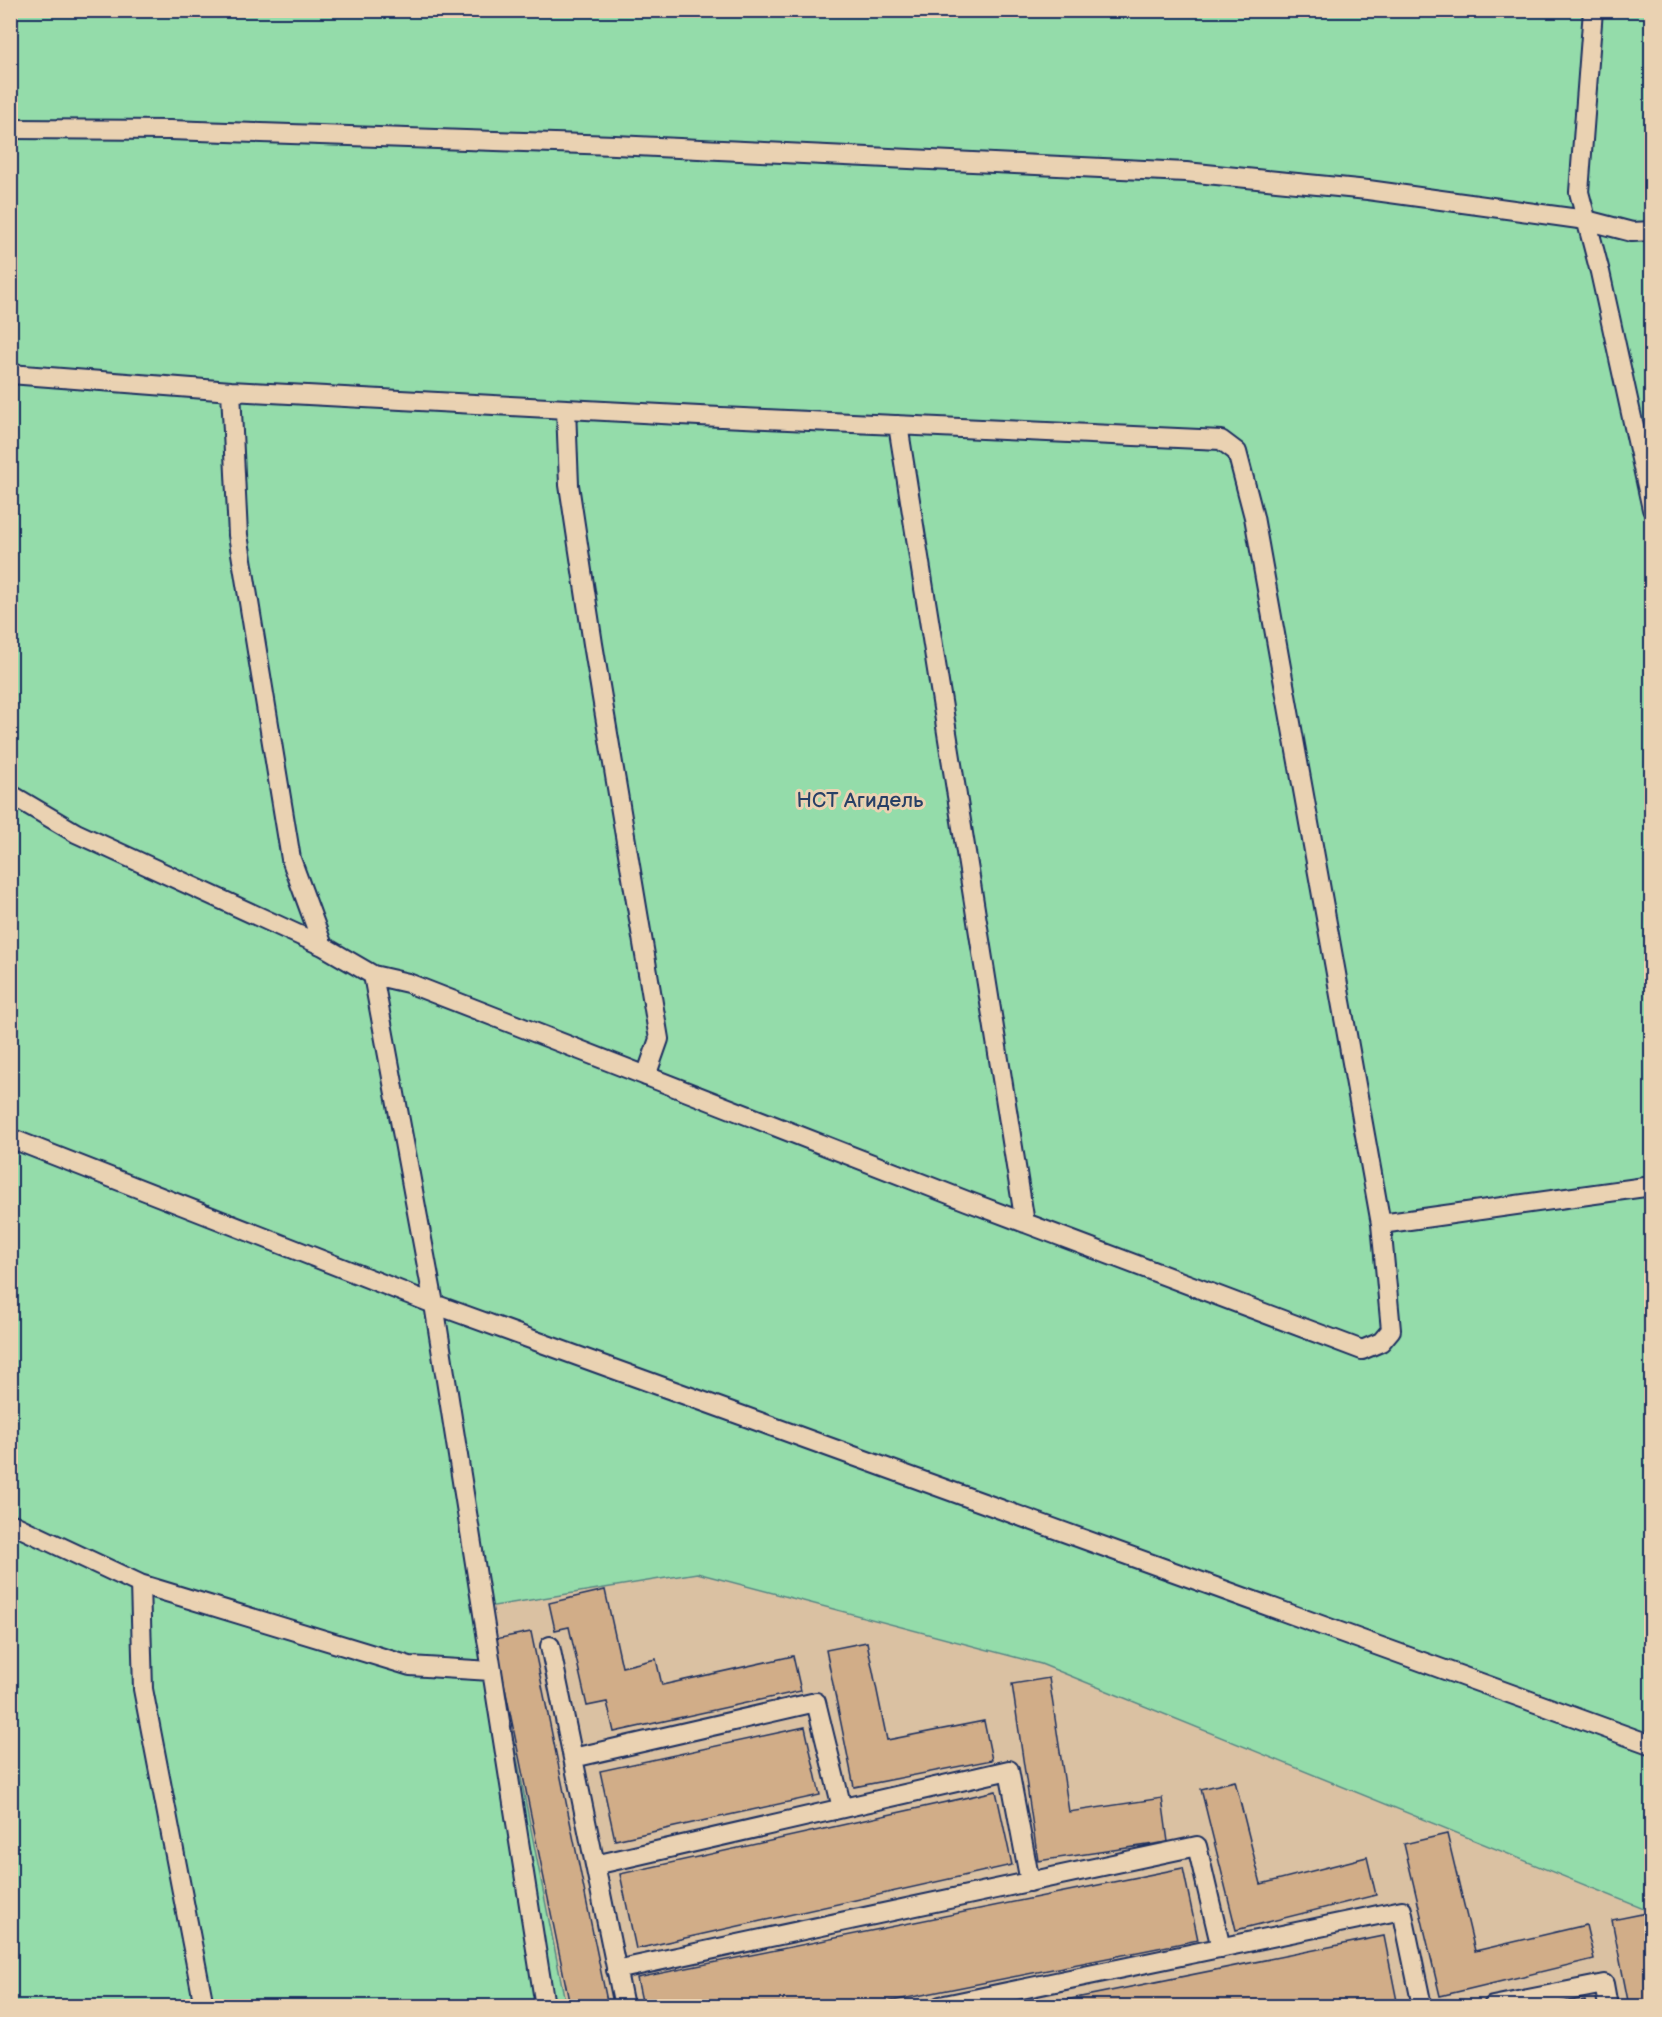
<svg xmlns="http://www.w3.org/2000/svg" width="1662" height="2017" viewBox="0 0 1662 2017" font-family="'Balsamiq Sans',sans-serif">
<rect width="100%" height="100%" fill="#ead2b2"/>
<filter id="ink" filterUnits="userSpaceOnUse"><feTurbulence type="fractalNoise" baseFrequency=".0167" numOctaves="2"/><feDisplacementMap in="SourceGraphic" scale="12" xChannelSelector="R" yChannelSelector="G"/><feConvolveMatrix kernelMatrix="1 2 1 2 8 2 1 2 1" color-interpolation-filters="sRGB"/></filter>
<g filter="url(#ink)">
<path fill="#dac1a2" d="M697,1573L1041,1664L1651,1912V2006H566L487,1607Z"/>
<path fill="#94dcaa" stroke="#588684" stroke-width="1.5" d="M11,11H1651V1912L1041,1664L697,1573L487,1607L566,2006H11Z"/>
<path fill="#d1ad88" stroke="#1b2f5e" stroke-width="1.5" d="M605,1590L622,1667L656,1659L662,1685L793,1656L801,1691L614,1732L607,1702L587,1706L569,1627L555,1630L549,1603Z
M531,1632L608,2006H570L495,1639Z
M867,1642L887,1740L984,1721L992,1760L854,1787L826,1650Z
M1049,1678L1069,1812L1162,1798L1168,1842L1038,1861L1012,1684Z
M805,1727L820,1795L615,1840L600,1771Z
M1235,1781L1261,1884L1367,1857L1376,1895L1236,1930L1201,1789Z
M996,1791L1012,1865L636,1949L620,1874Z
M1447,1834L1475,1951L1586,1925L1594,1959L1440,1996L1404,1844Z
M1183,1868L1198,1940L867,2006H643L637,1978Z
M1647,1913L1652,1935V2006H1629L1612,1920Z
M1384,1936L1398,2006H1036Z
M1585,2001L1586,2006H1561Z"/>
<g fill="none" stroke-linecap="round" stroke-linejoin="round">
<g stroke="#1b2f5e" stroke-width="22">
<path id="service" d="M1593,10L1579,192L1600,272L1652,509
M10,129L170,130L615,145L1186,172L1368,190L1586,220L1632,232L1652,231
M10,374L231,391L699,416L1221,440L1237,452L1254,517L1381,1224
M231,391L238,535L291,859L323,946L373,975
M566,409L569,485L593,644L659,1039L646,1076
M898,425L1025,1223
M10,794L76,833L323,946
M10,1138L434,1304L1652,1745
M10,1523L140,1584L410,1666L491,1671
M140,1584L143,1689L204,2006
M550,1646L624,2006
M573,1758L816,1702L842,1808
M595,1865L1009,1770L1030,1882
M616,1970L1197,1846L1221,1948
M545,2006L434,1304L373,975L408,983L967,1201L1362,1350L1381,1342L1391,1330L1381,1224L1652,1186
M940,2006L1402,1910L1422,2006
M1493,2006L1604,1984L1608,2006"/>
</g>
<use href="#service" stroke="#ead2b2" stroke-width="18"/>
</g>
</g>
<g text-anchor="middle" stroke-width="6" stroke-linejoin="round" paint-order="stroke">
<g font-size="21" fill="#274066" stroke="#ead2b2">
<text x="860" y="807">НСТ Агидель</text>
</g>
</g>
<rect width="1662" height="2017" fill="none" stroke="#ead2b2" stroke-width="36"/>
<rect x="18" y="18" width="1626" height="1981" fill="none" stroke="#1b2f5e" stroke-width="2" filter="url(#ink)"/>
</svg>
